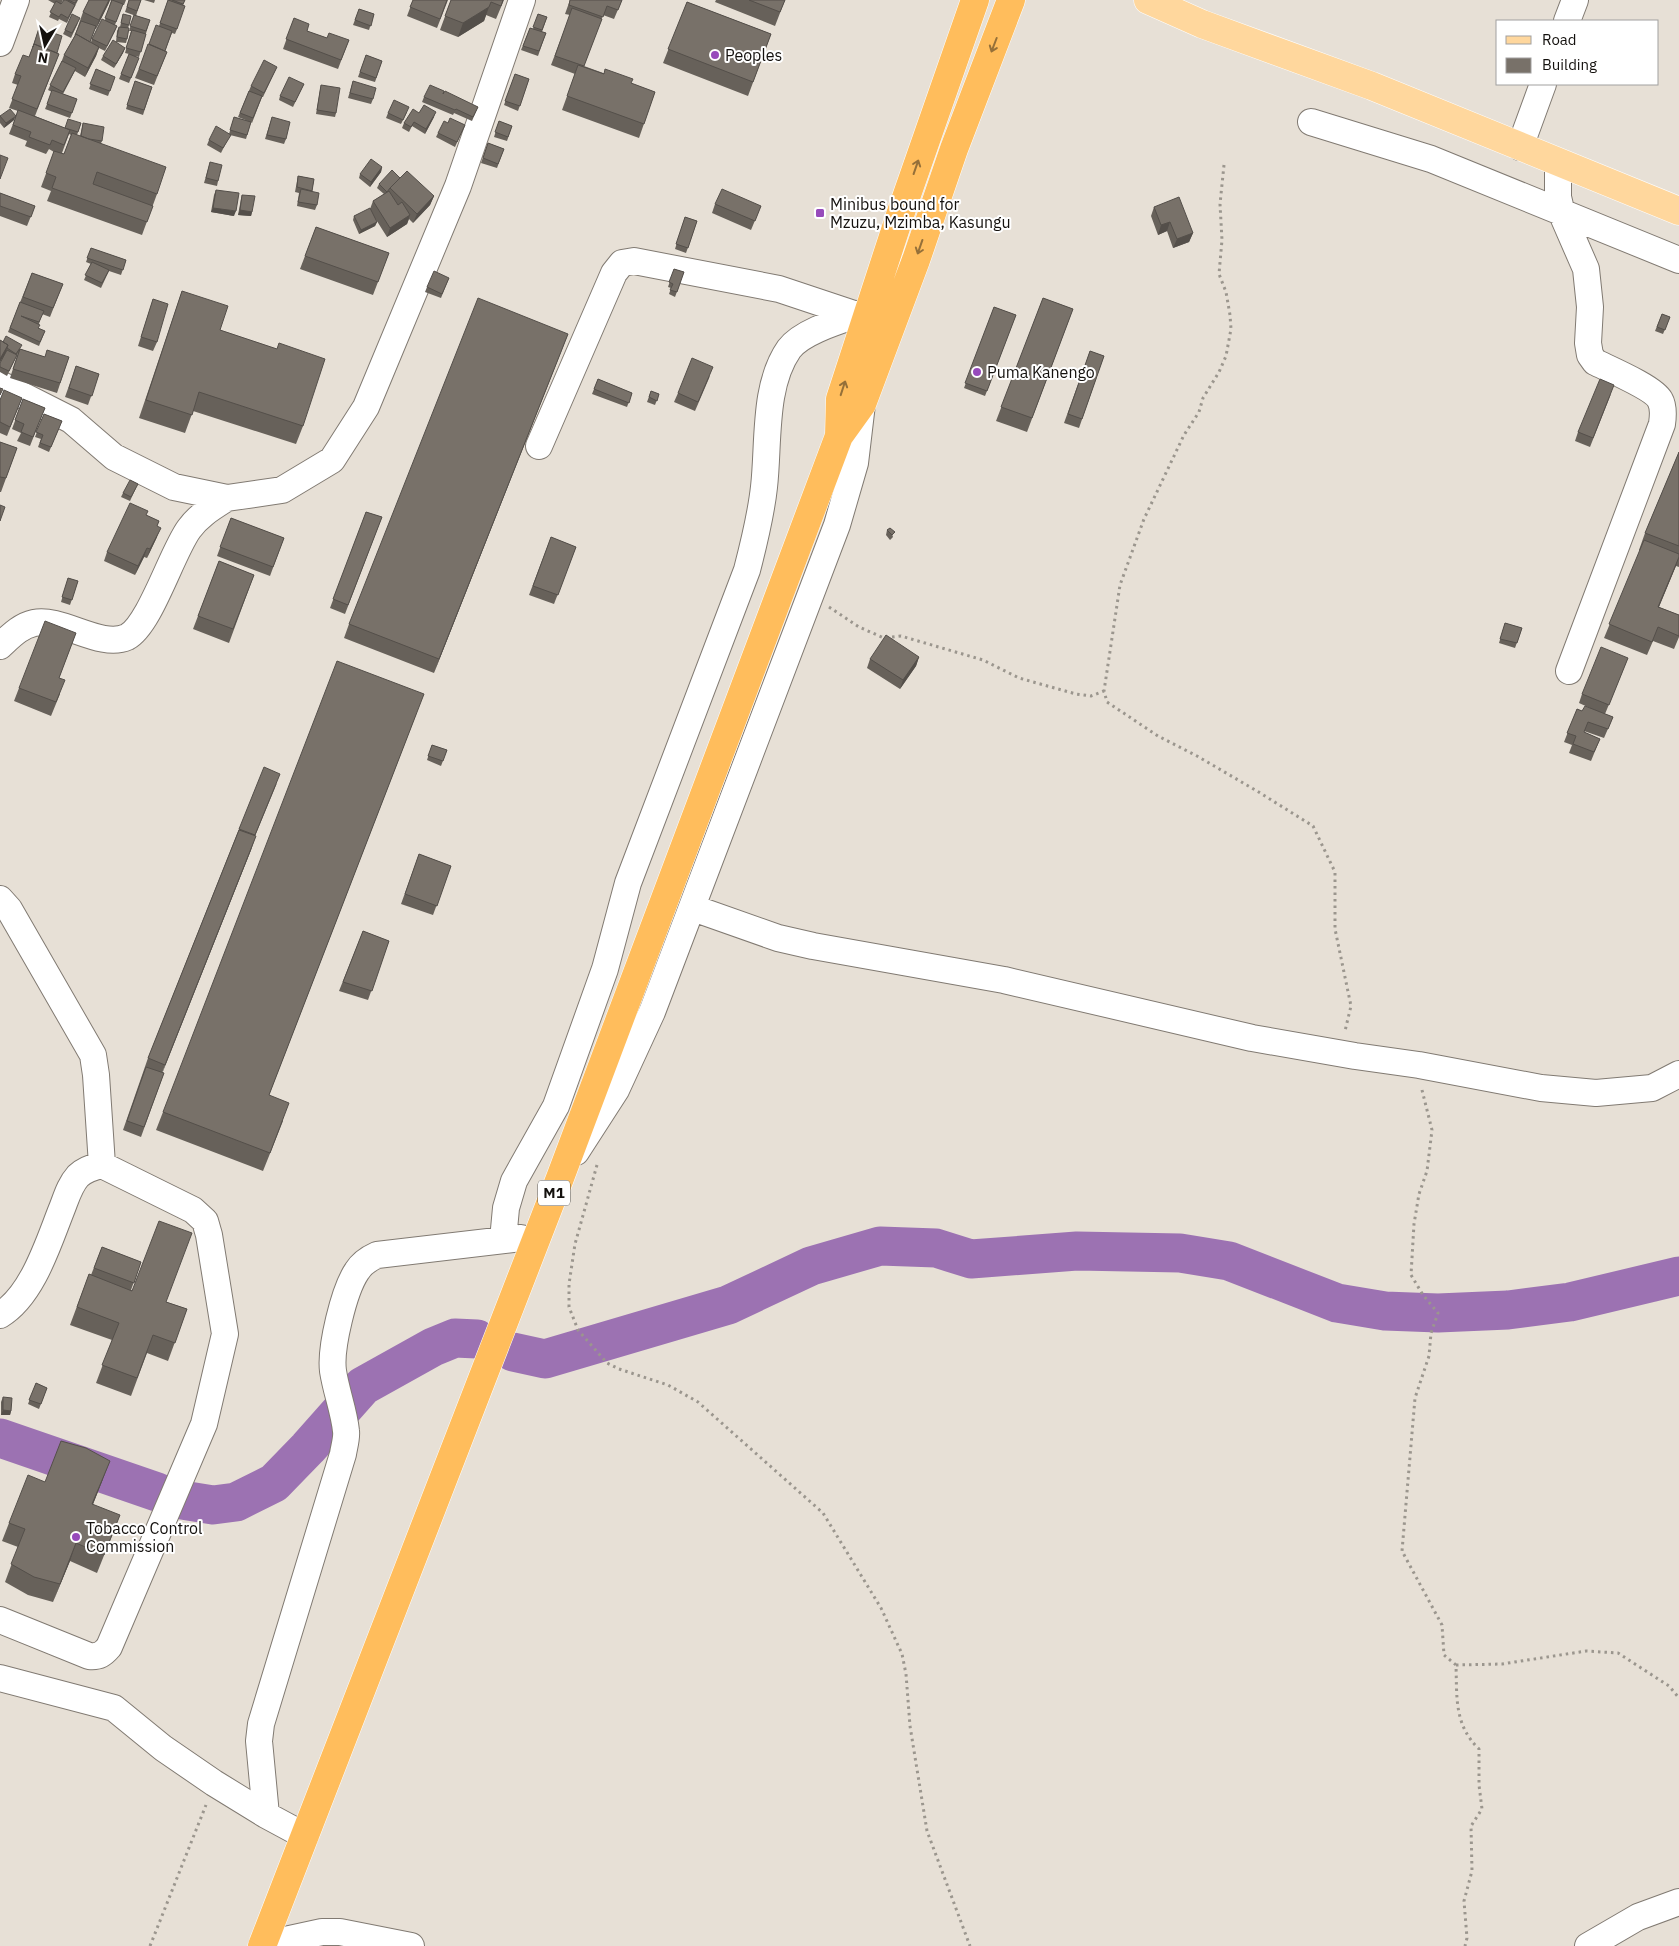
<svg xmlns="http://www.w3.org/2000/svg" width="1679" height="1946" viewBox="0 0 1679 1946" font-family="'IBM Plex Sans',sans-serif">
<rect width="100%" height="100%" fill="#e7e0d6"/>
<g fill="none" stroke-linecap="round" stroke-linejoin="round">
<path stroke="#9c72b2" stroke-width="39" d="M513,1352L545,1359L728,1305L811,1266L880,1246L936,1248L971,1259L1077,1251L1180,1253L1229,1261L1337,1303L1385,1311L1438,1313L1508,1310L1570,1302L1679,1276
M0,1438L157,1492
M182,1500L213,1505L236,1502L274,1483L308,1448L363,1386L433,1347L455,1338L477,1339"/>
<g stroke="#817a72" stroke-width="28">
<path id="minor" d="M1567,21L1575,0
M0,43L16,0
M1311,122L1431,159L1679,260
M1520,147L1543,84
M1558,163V197L1562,214L1586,269L1590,307L1588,343L1590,355L1595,362C1609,369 1654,388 1660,400C1664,407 1663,417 1662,424L1569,671
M0,384L71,420L114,457L174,487L227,498L282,490L332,460L366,407L458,186L522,0
M539,446L614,273L622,263L634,261L779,289L857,315
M0,646C10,637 20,626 34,623C62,617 100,649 127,637C150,625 172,552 189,529C199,515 213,507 227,498
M0,899L9,909L93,1055L96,1075L102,1165
M693,908L778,938L813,946L1004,980L1252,1038L1355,1056L1419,1065L1541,1088L1596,1093L1652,1088L1679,1074
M576,1152L616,1090L652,1012L837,525L855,463L862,404
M503,1240L506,1208L514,1181L556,1106L605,969L628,883L747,570C754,543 761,515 764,487C769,444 763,386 789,349C803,330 846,319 868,311
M0,1315C32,1296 48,1244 61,1211C66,1199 69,1186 78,1176C84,1170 93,1167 102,1165L193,1210L205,1221L209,1235L225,1334L204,1424L109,1647C103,1654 99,1657 89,1656L0,1620
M0,1678L114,1708L163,1748L214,1783L266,1815L305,1836
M266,1815L259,1741L261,1724L343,1454C344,1447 347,1438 346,1431C344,1411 336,1391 333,1371C330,1348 344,1290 357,1271C362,1263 368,1259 377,1255L521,1238
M262,1945L322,1932H340L411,1946
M1588,1946L1638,1917L1679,1902"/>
</g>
<g stroke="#fff" stroke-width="29">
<path id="major" d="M1148,0L1202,24L1372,86L1679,211"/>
</g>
<g stroke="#fff" stroke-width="29">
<path id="highway" d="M839,436L840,399L902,209L975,0
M262,1946L560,1178L839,436L862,404L916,260L954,149L1011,0"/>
</g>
<path stroke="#9b968e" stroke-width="3" stroke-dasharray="2.5 4" stroke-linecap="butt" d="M1224,165L1220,204L1222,240L1219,274L1226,292L1230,315L1231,329L1226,356L1219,372L1203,398L1199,412L1184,435L1144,519L1120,585L1104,691L1107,702L1158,736L1197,756L1257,791L1313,826L1335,872V929L1351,1006L1345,1031
M829,607L859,627L884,638L901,636L983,660L1019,678L1076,694L1091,696L1104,691
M1422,1090L1432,1130L1427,1171L1419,1194L1414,1224L1411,1275L1423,1295L1438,1313L1431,1333L1429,1356L1415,1398L1402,1551L1442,1625L1444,1655L1456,1665C1457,1697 1454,1725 1479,1749V1785L1482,1809L1471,1826L1472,1871L1464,1901L1467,1938L1465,1946
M597,1165L575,1244L569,1284V1307L578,1330L607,1363L619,1369L668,1385L698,1402L823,1513L881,1608L902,1654L906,1674L910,1726L927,1831L970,1946
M1456,1665L1502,1664L1586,1651L1618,1653L1669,1686L1679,1698
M150,1946L206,1805"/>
<use href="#minor" stroke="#fff" stroke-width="26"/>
<use href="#major" stroke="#ffd79d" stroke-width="28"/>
<use href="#highway" stroke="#ffbd5c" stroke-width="28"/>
</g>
<path fill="#67615a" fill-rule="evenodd" d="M48,0H63L61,4L64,0H78L73,10L67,23L59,19L58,21L49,17L55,4Z
M89,0H126L124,5H122L115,25L117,26L115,31L105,51L99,48L96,56L85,77L75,71L63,94L77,99L70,118L45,109L52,92L48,90L61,63L64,55L75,35L83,12ZM110,0L111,1L105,20L92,39L91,42H90L95,29H96Z
M129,0H141L136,16L125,12Z
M144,0H155L154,3Z
M168,0H185L183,6L177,29L175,34L172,33L165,51L167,52L154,85L135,78L149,44L159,26Z
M413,0H448L437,28L407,16Z
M451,0H504L496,19L486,15L484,21L458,37L440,30Z
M570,0H622L614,19L603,15L584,66L655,92L639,138L562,110L575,74L551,65L570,15L565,14Z
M716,0H785L775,26L715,2Z
M687,2L771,34L748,96L663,63Z
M359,9L374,14L369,30L353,25Z
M123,14L129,25L128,28L127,39L126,43L116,42L117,31L119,27H120Z
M538,14L547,17L542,32L546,33L538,56L521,50L530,28L533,29Z
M134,15L150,20L139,57L135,56L139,58L129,83L119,79L129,54L125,53L131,31H129Z
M294,18L307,31L327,38L349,40L338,69L283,49Z
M78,23L71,38L63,34L65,30Z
M39,28L57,53L59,54L35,116L65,128L81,123L77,135L80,136L83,123L102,141L101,143L157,194L142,235L47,201L51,191L41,187L54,152L49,149L46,154L25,146L27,141L9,134L18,111L9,108L18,85L12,83L15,74L29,57ZM69,134L71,135L64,154L62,153Z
M125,48L123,53L114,68L101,60L103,56Z
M366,55L382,61L375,82L358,77Z
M277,67L263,97H262L252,123L251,122L246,139L230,135L221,153L207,145L209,140L229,134L234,117L248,121L238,117L251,86Z
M96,69L115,77L108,96L89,89Z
M515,74L529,79L518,111L504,105Z
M135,81L152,87L143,115L126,109Z
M353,81L373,99L371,104L348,98Z
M304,84L293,107L279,100L280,96Z
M321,85L336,113L335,117L316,114L320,90Z
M443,94L478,107L472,121L454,113L453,115L422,102L424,97Z
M407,112L401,124L386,118L388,113Z
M419,113L434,117L425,134L412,126L409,132L402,128L404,123Z
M0,116L14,120L4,128L0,123Z
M272,117L286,139L284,144L265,139Z
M499,121L512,126L507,141L494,137Z
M465,125L455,147L436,137L438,133Z
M488,143L504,149L497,168L481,163Z
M210,162L218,181L217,186L204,183Z
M382,167L381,172L370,187L359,178L360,174Z
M298,176L314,179L312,192L317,205L315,210L297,206L299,193L295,192L297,181Z
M400,178L434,196L430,205L413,223L409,219L407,224L387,237L375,218L377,222L375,226L359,234L353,220L354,216L370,209L373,201L384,194L377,188L379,184Z
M216,190L234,216L211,212L214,195Z
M0,193L35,206L27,226L0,216Z
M242,195L252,212L251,216L238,215L241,199Z
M715,204L761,206L751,230L712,213Z
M1154,207L1193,233L1189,242L1173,248L1167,231L1158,235L1151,216Z
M685,217L697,221L686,253L675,249Z
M316,227L389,253L373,295L300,269Z
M91,248L126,260L121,275L109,271L101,288L84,280L91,264L86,262Z
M674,269L684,272L675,297L669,294L671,288L668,287Z
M32,273L63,284L50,317L42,314L39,324L38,328L45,331L39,346L8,332Z
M449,278L441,298L425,292L427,287Z
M182,291L220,330L276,349L303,426L296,444L193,411L185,433L139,418Z
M1043,298L1073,309L1027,432L996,421Z
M153,299L157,342L153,351L138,346Z
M994,307L1016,315L985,396L964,388Z
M1662,314L1670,317L1663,334L1655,331Z
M568,334L434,673L344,638L349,624Z
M0,340L20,349L45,357H69L57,393L10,378L18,353L7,376L0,372V363L4,355L0,362Z
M1090,351L1104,356L1079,428L1064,423Z
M76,366L99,374L88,405L65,397Z
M710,376L695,411L674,402L678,393Z
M598,379L632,393L627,407L592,394Z
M651,391L659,394L655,405L647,402Z
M1611,394L1590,447L1575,441L1578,432Z
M22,398L7,436L0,433V400Z
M23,399L45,408L30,446L17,441L21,433L12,429Z
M44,414L62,421L49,452L38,447L41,439L35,437Z
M0,442L17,448L1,492H0Z
M1679,452V567L1676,566L1659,607L1679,615V637L1674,649L1653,641L1647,655L1604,638L1640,551L1639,550L1645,533Z
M136,488L130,501L121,497L123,493Z
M366,512L382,517L345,614L330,608Z
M146,515L159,521L157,526V537L147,558L144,557L135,575L104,561L107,552Z
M231,518L284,538L270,576L217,556Z
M890,528L893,537L890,540L886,535L887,530Z
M551,537L576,547L554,604L529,595Z
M219,561L254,575L229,643L193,629Z
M68,578L78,581L70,605L61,602Z
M1505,623L1522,628L1515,648L1499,643Z
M76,633L59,678L60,694L51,716L14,701L19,688Z
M919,657L916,666L900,689L867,668L870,659Z
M1628,658L1605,714L1613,717L1604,738L1584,731V732L1600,739L1591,761L1569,753L1572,745L1564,742L1577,709L1582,711L1590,708L1579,703L1582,694Z
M417,712L269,1095L283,1121L263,1171L156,1130L163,1112Z
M432,745L447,750L441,766L427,760Z
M277,783L255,836L251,850L162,1073H164L141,1137L123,1130L148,1058L239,829Z
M419,854L451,866L433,915L401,904Z
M363,931L389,941L368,1000L339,991Z
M102,1247L141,1262L131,1290L187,1309L168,1361L147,1353L131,1396L96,1383L112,1340L70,1325L89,1274L91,1275Z
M36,1383L47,1388L39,1409L28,1404Z
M3,1397L11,1411L10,1415H1V1402Z
M103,1479L93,1504L113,1533L97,1573L70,1561L53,1602L28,1595L5,1582L18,1547L2,1541L9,1523L45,1482Z"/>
<path fill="#544f4a" d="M109,0H110L109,3L96,29L99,20Z
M489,7L484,21L458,37L463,23Z
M99,47L96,56L85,77L88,68Z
M125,48L123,53L114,68L116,64Z
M436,112L434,117L425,134L426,129Z
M16,116L14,120L4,128L6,123Z
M382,167L381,172L370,187L371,182Z
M434,196L430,205L413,223L417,214Z
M213,208L236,211L234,216L211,212Z
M240,210L252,212L251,216L238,215Z
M410,215L407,224L387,237L390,228Z
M377,222L375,226L359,234L361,230Z
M1170,222L1167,231L1158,235L1161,225Z
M1193,233L1189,242L1173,248L1177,239Z
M568,334L563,347L434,673L439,659Z
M8,345L5,354L0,362V359Z
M161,528L157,537L147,558L150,549Z
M147,548L144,557L135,575L138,566Z
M1679,557L1675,568L1653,621L1658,607Z
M919,657L916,666L900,689L903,680Z
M256,836L251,850L160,1079L165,1065Z
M3,1410L11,1411L10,1415H1Z
M110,1461L103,1479L86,1522L92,1504Z
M76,1543L70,1561L53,1602L60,1584Z"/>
<path fill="#787169" stroke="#544f4a" d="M64,0H66L75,5L68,18L61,14L59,17L50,12L56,1L61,4Z
M68,0H77L75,3Z
M89,0H109L99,20L83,12Z
M112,0L123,4L116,22L105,18Z
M129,0H141L137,11L127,7Z
M168,0L185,6L177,29L160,23Z
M172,0H185L183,4Z
M413,0H447L440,19L410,7Z
M451,0H503L501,6L491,2L489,7L463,23L445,16Z
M570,0H622L618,10L607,6L603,17L569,5Z
M749,0H785L780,12Z
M687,2L771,34L753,82L668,49Z
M572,8L602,19L584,66L555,56Z
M359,9L374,14L371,26L355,20Z
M72,14L80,18L72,33L65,30Z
M123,14L131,16L129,25L121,23Z
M538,14L547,17L542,30L533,27Z
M134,15L150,20L146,31L130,26Z
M294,18L309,24L307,31L327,38L329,33L349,40L341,60L286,39Z
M102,19L117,26L107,46L92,39Z
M81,21L96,26L90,42L76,34L75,35Z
M156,25L172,31L165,51L149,44Z
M119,27L129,28L127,39L117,37Z
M39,28L62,36L57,53L34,44L33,47Z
M530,28L546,33L539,51L523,46Z
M132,30L146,34L141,52L126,48Z
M76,34L99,47L88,68L64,55Z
M113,40L125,48L116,64L103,56Z
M34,44L59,54L37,109L12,99L21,76L15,74L23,55L29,57Z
M148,44L167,52L157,76L139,69Z
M129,54L139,58L131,78L121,74Z
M366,55L382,61L376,78L360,72Z
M264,60L277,67L264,93L251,86Z
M62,61L76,68L63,92L50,85Z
M578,65L604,74L605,69L633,79L631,83L655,92L644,124L567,96Z
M96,69L115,77L110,91L90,84Z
M515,74L529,79L520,106L505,101Z
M289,77L304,84L295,102L280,96Z
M135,81L152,87L144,110L127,105Z
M353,81L376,88L373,99L350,93Z
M321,85L340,88L336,113L317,110Z
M430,85L444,91L443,94L445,91L478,107L473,117L456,109L455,110L424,97Z
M52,90L77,99L72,113L47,104Z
M249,91L262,96L253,118L240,113Z
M394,100L409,107L403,120L388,113Z
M424,105L436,112L426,129L414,122L411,127L404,123L413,109L419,113Z
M10,109L16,116L6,123L0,116Z
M18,110L70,130L64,145L52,140L50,145L29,137L31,132L13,125Z
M234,117L251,122L247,135L230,130Z
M272,117L290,122L286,139L267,135Z
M450,118L465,125L457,142L438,133L444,121L448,123Z
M68,119L81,123L78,132L65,128Z
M499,121L512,126L508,137L495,132Z
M83,123L104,127L102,141L89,139L81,136Z
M216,126L231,135L223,148L209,140Z
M72,133L166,167L157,194L97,172L93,184L153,206L147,222L52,188L56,177L46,173L54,151L64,154Z
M488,143L504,149L498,164L483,158Z
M0,155L8,158L0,179Z
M371,159L382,167L371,182L360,174Z
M210,162L222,165L218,181L206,178Z
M392,170L400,178L390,188L387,192L379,184Z
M407,171L434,196L417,214L390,188Z
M298,176L314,179L312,191L297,187Z
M301,189L319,193L317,205L298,202Z
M722,189L761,206L755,221L715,204Z
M216,190L239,193L236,211L213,208Z
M389,191L398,205L402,202L410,215L390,228L373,201Z
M0,193L35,206L31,217L0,206Z
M242,195L255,196L252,212L240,210Z
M1179,197L1193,233L1177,239L1170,222L1161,225L1154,207Z
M370,208L377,222L361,230L354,216Z
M685,217L697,221L688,248L676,244Z
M316,227L389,253L378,282L305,256Z
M91,248L126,260L123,270L87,258Z
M92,262L109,270L102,283L85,275Z
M674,269L684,272L677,292L670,290L673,284L669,282Z
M434,271L449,278L442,294L427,287Z
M32,273L63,284L53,308L23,297Z
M182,291L228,306L220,330L277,349L279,343L325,359L303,426L199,392L192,415L146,400Z
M478,298L568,334L439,659L349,624Z
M1043,298L1073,309L1032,418L1001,407Z
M153,299L168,304L157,342L141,337Z
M20,302L44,311L39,322L21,316L40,325L38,328L45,331L40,342L10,328Z
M994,307L1016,315L987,391L965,383Z
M1662,314L1670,317L1665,330L1657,327Z
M6,336L22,345L16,354L7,348L8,345L3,342Z
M0,340L8,345L0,359Z
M20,349L45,357L47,350L69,357L60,383L13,369Z
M7,350L17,355L9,371L0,367V363Z
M1090,351L1104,356L1082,419L1068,414Z
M692,358L713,367L698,402L678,393Z
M76,366L99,374L92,396L69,388Z
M598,379L632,393L629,403L594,389Z
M1600,379L1614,385L1593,438L1578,432Z
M0,388L3,389L0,395Z
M4,390L22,398L10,427L0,422V400Z
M651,391L659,394L657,401L649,397Z
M23,399L45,408L33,437L21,432L24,424L15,420Z
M44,414L62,421L51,447L40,443L43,435L36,432Z
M0,442L17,448L6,478L0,477Z
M1679,452V546L1645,533Z
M130,480L138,484L131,497L123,493Z
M130,503L148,511L146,515L159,521L157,526L161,528L150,549L147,548L138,566L107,552Z
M0,505L5,507L0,521Z
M366,512L382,517L348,605L333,599Z
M231,518L284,538L273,567L220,547Z
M890,528L895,532L892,535L887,530Z
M551,537L576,547L558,595L533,586Z
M1644,540L1679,554V557L1658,607L1679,615V636L1658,627L1652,642L1609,624Z
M219,561L254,575L233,629L198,616Z
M68,578L78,581L72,600L62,597Z
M45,621L76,633L59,678L65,680L56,702L19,688Z
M1505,623L1522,628L1517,643L1500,639Z
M886,635L919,657L903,680L870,659Z
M1601,647L1628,658L1609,705L1582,694Z
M337,661L424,694L269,1095L289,1103L270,1153L163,1112Z
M1585,706L1613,717L1608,729L1588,722L1584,732L1600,739L1594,752L1573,744L1576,736L1567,733L1577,709L1582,711Z
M432,745L447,750L443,761L428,756Z
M264,767L280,774L255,835L239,829Z
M239,830L256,836L165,1065L148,1058Z
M419,854L451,866L437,906L405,894Z
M363,931L389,941L372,991L343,982Z
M146,1067L164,1073L144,1127L127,1121Z
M159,1221L192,1233L166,1302L187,1309L175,1343L153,1335L137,1378L102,1365L119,1323L77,1307L89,1274L132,1291Z
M102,1247L141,1262L134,1283L94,1268Z
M36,1383L47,1388L41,1404L29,1400Z
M3,1397L12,1398L11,1411L3,1410Z
M61,1441L86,1448L110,1461L92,1504L120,1515L104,1555L76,1543L60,1584L34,1577L11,1564L25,1529L9,1523L28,1475L45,1482Z"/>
<defs><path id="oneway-shaft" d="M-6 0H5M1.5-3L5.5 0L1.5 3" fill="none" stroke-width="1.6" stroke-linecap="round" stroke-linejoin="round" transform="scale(1.25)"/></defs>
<g stroke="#957039">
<use href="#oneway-shaft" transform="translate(994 45) rotate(111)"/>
<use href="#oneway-shaft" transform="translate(916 167) rotate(-71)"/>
<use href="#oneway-shaft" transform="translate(920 247) rotate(109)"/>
<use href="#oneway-shaft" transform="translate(843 388) rotate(-72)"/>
</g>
<g fill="#974abb" stroke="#fff" stroke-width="2">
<circle cx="715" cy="55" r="5"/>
<rect x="815" y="208" width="10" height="10" rx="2.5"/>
<circle cx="977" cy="372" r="5"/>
<circle cx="76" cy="1537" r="5"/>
</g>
<g text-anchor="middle" stroke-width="4" stroke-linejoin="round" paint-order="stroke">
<rect fill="#fff" stroke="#5a5856" stroke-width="1" x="538" y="1180.5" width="32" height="25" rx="4"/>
<g font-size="15" font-weight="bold" fill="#14110e">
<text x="554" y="1198">M1</text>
</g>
<g font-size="16" fill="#14110e" stroke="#fff" text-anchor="start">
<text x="725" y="61">Peoples</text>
<text x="830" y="210">Minibus bound for<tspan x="830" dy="18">Mzuzu, Mzimba, Kasungu</tspan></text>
<text x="987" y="378">Puma Kanengo</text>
<text x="86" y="1534">Tobacco Control<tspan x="86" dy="18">Commission</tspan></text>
</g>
</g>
<rect x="1496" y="20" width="162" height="65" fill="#ffffff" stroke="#a1a09f"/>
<rect x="1506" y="36" width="25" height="8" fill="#ffd79d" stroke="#a1a09f"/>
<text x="1542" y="45" font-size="15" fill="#14110e">Road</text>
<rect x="1506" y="58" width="25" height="15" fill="#787169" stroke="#a1a09f"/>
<text x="1542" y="70" font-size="15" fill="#14110e">Building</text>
<g transform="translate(45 45) rotate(189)" stroke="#ffffff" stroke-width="4" paint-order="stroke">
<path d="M0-4L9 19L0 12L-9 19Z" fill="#14110e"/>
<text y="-8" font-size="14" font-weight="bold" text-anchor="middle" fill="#14110e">N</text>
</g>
</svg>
